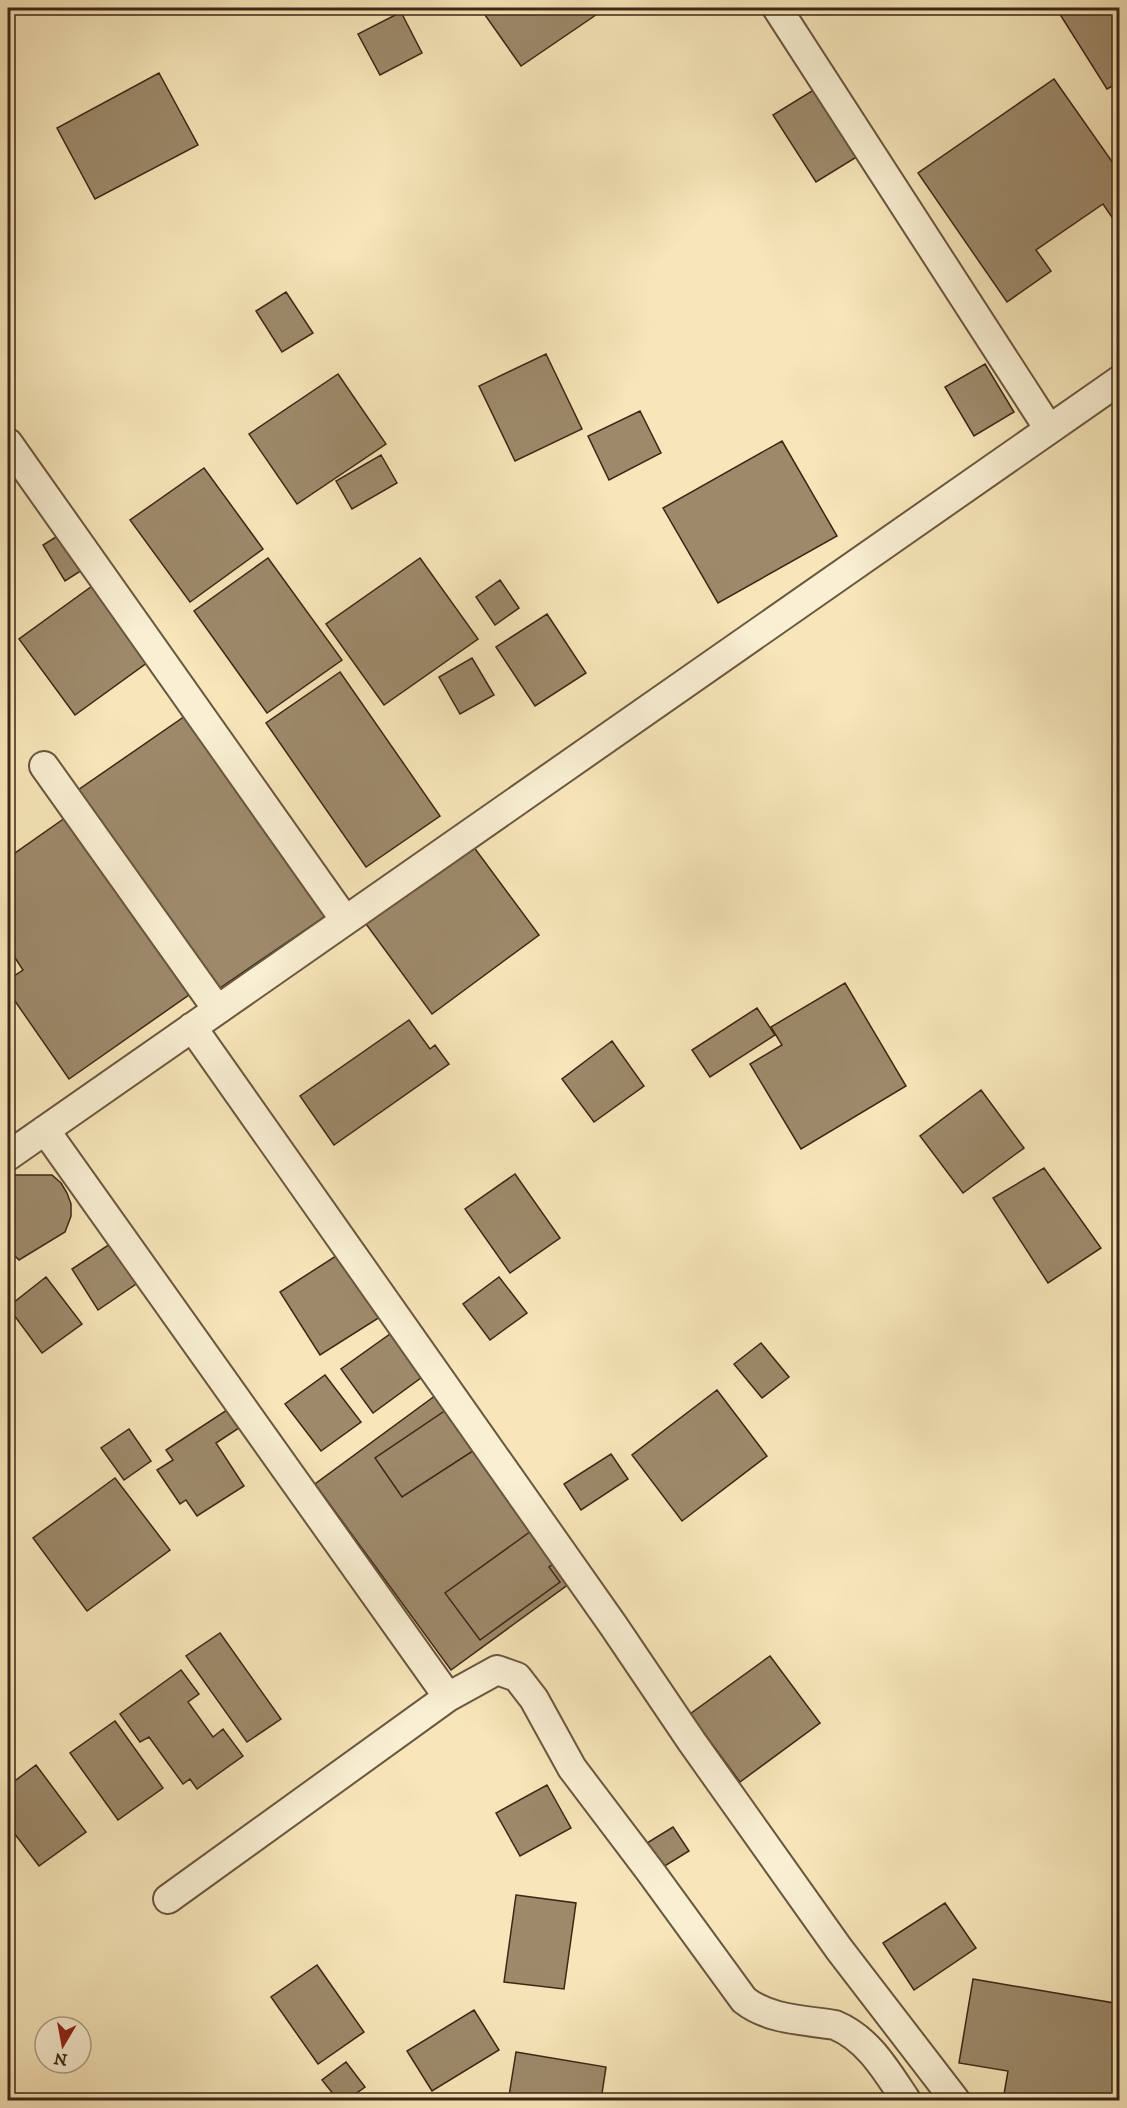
<svg xmlns="http://www.w3.org/2000/svg" width="1127" height="2108" viewBox="0 0 1127 2108" font-family="'IM FELL DW Pica',serif">
<rect width="100%" height="100%" fill="#f6e6b9"/>
<filter id="stains"><feTurbulence type="fractalNoise" baseFrequency=".00333" numOctaves="4"/><feColorMatrix values="0 0 0 0 .2 0 0 0 0 .09 0 0 0 0 .02 0 0 0 .5 -.17"/></filter>
<radialGradient id="worn" r=".72"><stop offset=".6" stop-color="#630" stop-opacity="0"/><stop offset="1" stop-color="#630" stop-opacity=".3"/></radialGradient>
<path fill="#9d8a6b" stroke="#3d2616" stroke-width="1.5" d="M496,8H606L521,66L485,15Z
M1056,8H1120V82L1107,89Z
M401,12L422,53L380,75L358,34Z
M159,73L198,145L95,199L57,128Z
M1054,79L1120,173V225L1118,226L1103,204L1036,250L1051,271L1007,302L918,173Z
M820,86L863,153L816,182L773,115Z
M286,292L313,333L282,352L256,311Z
M546,354L582,429L515,461L479,386Z
M985,364L1014,412L974,436L945,387Z
M338,374L386,444L297,504L249,434Z
M640,411L661,453L609,480L588,436Z
M782,441L837,536L718,603L663,508Z
M381,455L397,483L352,509L336,481Z
M204,468L263,549L190,602L130,520Z
M67,530L90,565L65,581L43,545Z
M268,558L342,660L267,713L194,611Z
M420,558L478,639L384,705L326,624Z
M500,580L519,608L495,625L476,597Z
M99,581L155,657L75,715L19,639Z
M547,614L586,673L535,706L496,647Z
M472,658L494,695L460,714L439,677Z
M340,672L440,816L366,867L266,723Z
M188,714L327,915L217,990L78,790Z
M72,813L196,990L69,1079L8,991V980L23,970L8,947V858Z
M473,846L539,935L432,1014L366,924Z
M845,983L906,1086L801,1149L750,1064L782,1045L771,1027Z
M757,1008L775,1035L710,1077L692,1050Z
M409,1020L430,1049L435,1045L449,1064L334,1145L300,1096Z
M612,1041L644,1086L594,1122L562,1079Z
M981,1090L1024,1148L963,1193L920,1136Z
M1044,1168L1101,1248L1048,1283L993,1198Z
M515,1174L560,1238L510,1273L465,1209Z
M12,1175H52L61,1183L67,1193L71,1204V1216L65,1232L19,1260L8,1249V1178Z
M116,1240L142,1280L98,1310L72,1269Z
M339,1254L380,1317L320,1355L280,1292Z
M46,1277L82,1324L42,1353L8,1307Z
M499,1277L527,1313L490,1340L463,1304Z
M397,1329L429,1372L373,1413L341,1369Z
M761,1343L789,1377L762,1398L734,1364Z
M325,1375L361,1422L321,1451L285,1404Z
M447,1387L584,1573L451,1670L315,1484Z
M717,1390L767,1456L682,1521L632,1455Z
M233,1406L245,1424L216,1443L244,1486L197,1516L186,1500L180,1504L157,1470L173,1460L166,1450Z
M452,1406L479,1447L402,1497L375,1458Z
M129,1429L151,1461L124,1480L101,1448Z
M611,1454L628,1479L581,1510L564,1484Z
M115,1478L170,1550L87,1611L33,1538Z
M534,1529L558,1561L549,1567L560,1582L480,1640L445,1593Z
M220,1633L281,1719L247,1742L186,1656Z
M770,1656L820,1723L740,1782L690,1714Z
M181,1670L199,1694L188,1702L213,1737L223,1729L243,1756L197,1789L190,1779L183,1784L149,1737L140,1742L120,1714Z
M115,1721L163,1788L118,1820L70,1753Z
M36,1765L86,1832L39,1866L8,1825V1786Z
M547,1785L571,1828L520,1856L496,1813Z
M673,1827L689,1851L663,1867L647,1843Z
M516,1895L576,1903L564,1989L504,1982Z
M945,1903L976,1948L914,1990L883,1943Z
M317,1965L364,2032L318,2064L271,1997Z
M973,1979L1120,2004V2100H1003L1008,2071L959,2063Z
M474,2010L499,2050L432,2091L407,2051Z
M516,2052L606,2067L601,2100H535L509,2096Z
M346,2062L365,2087L347,2100H338L322,2080Z"/>
<g fill="none" stroke-linecap="round" stroke-linejoin="round">
<g stroke="#6b563f" stroke-width="32">
<path id="street" d="M777,8L1049,429
M8,443L345,920
M44,766L217,1009
M192,1027L613,1625L692,1742L839,1949L955,2100
M45,1130L448,1697L168,1899
M8,1156L1120,380
M448,1697L497,1670L517,1677L534,1699L572,1768L650,1871L744,2000C769,2020 805,2020 835,2025C869,2039 887,2072 906,2100"/>
</g>
<use href="#street" stroke="#f9efd2" stroke-width="28"/>
</g>
<rect width="1127" height="2108" fill="none" stroke="#f6e6b9" stroke-width="30"/>
<rect x="9" y="9" width="1109" height="2090" fill="none" stroke="#3d2616" stroke-width="3"/>
<rect x="15" y="15" width="1097" height="2078" fill="none" stroke="#3d2616" stroke-width="1.5"/>
<g transform="translate(63 2045) rotate(190)"><circle r="28" fill="#f9efd2" stroke="#ae9f87" stroke-width="1.5"/>
<path d="M0-4.5L10 22L0 15L-10 22Z" fill="#8f2418"/>
<text y="-9" font-size="16" font-weight="bold" text-anchor="middle" fill="#3d2616">N</text>
</g>
<rect width="100%" height="100%" filter="url(#stains)"/>
<rect width="100%" height="100%" fill="url(#worn)"/>
</svg>
